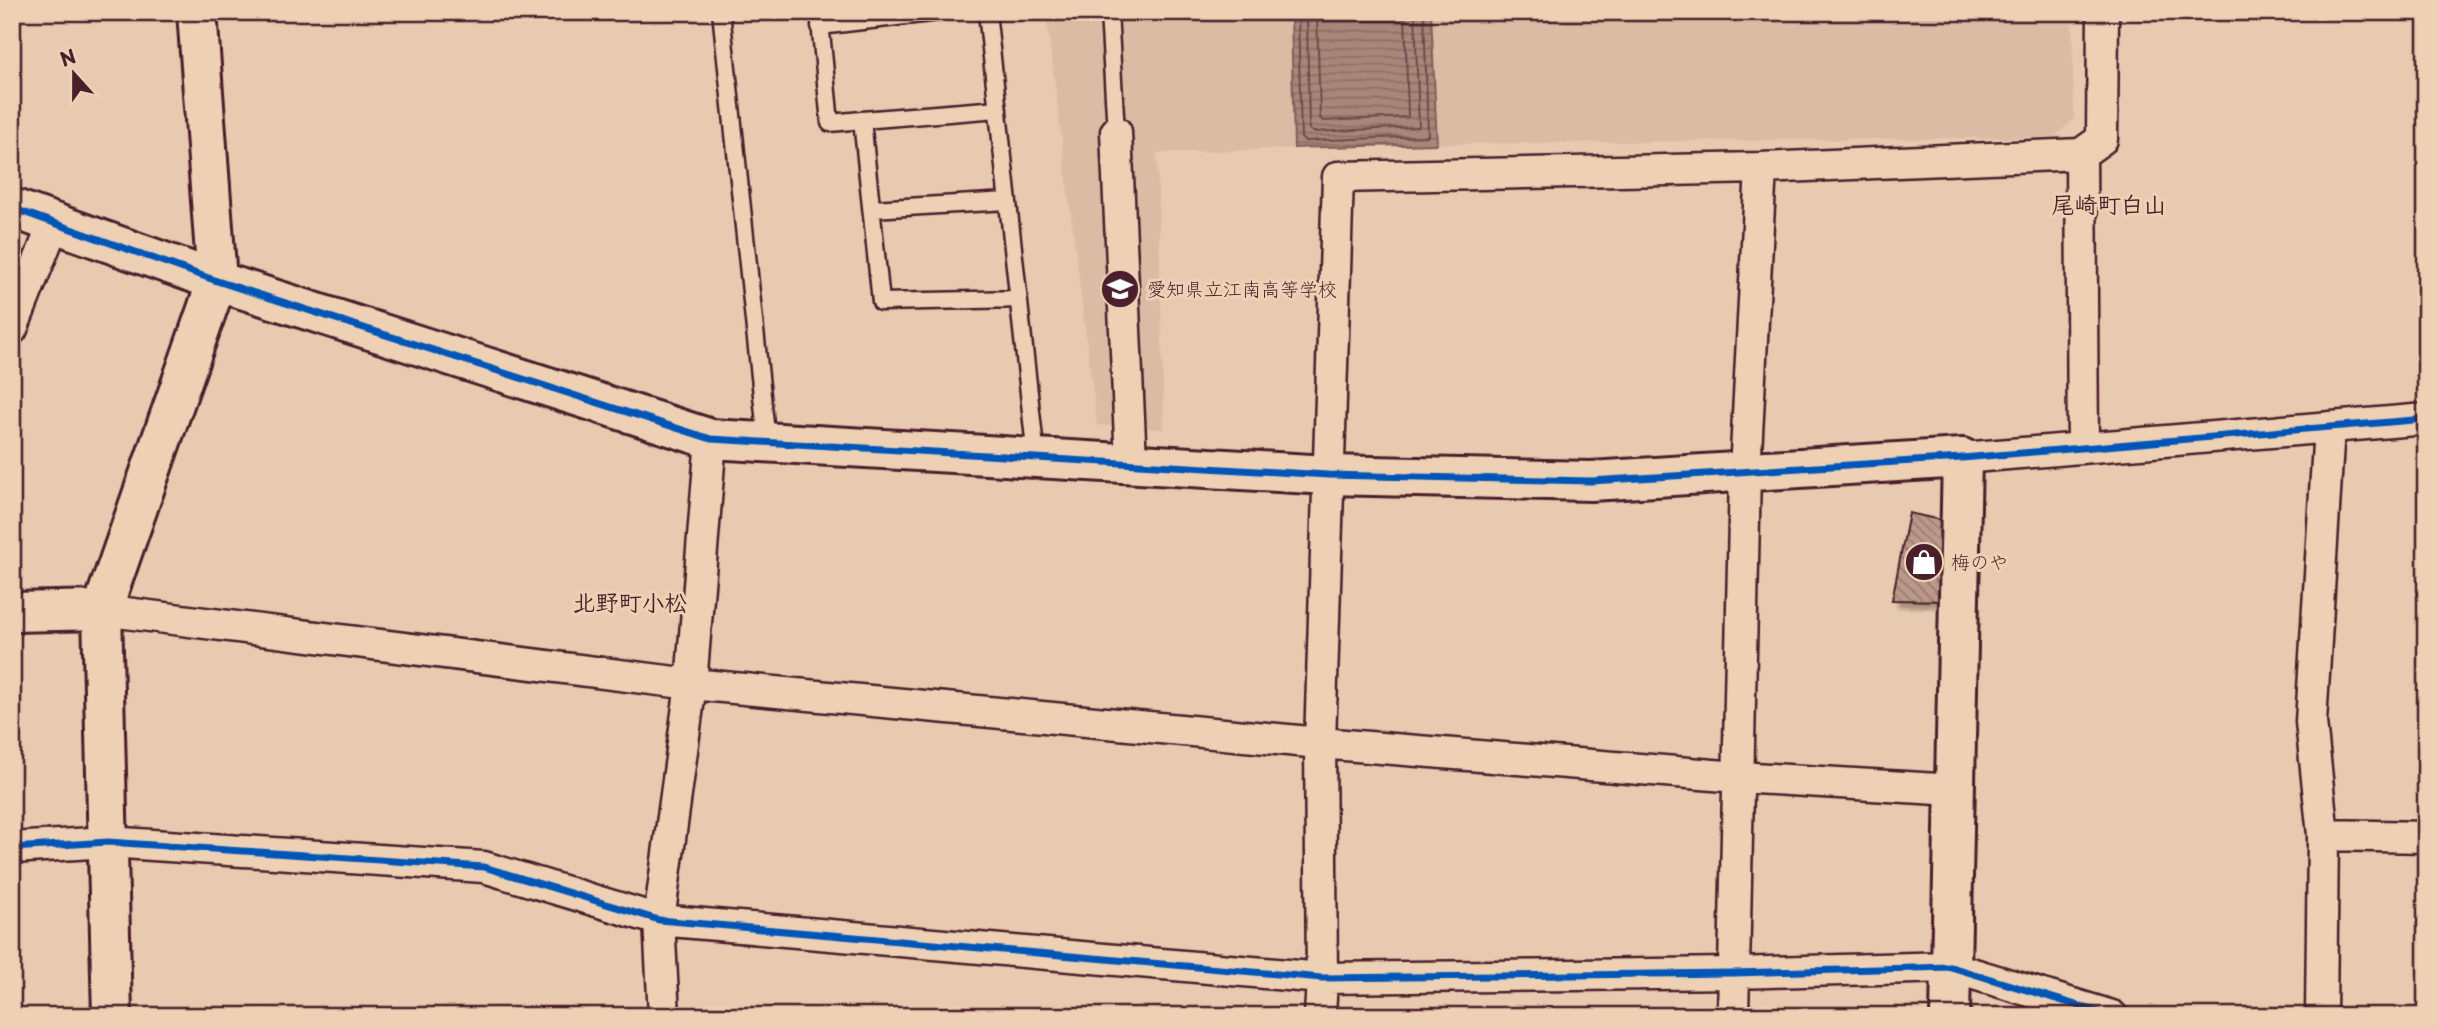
<svg xmlns="http://www.w3.org/2000/svg" width="2438" height="1028" viewBox="0 0 2438 1028" font-family="'Playpen Sans','Klee One',sans-serif">
<defs>
<pattern id="water-rules" width="6" height="5" patternUnits="userSpaceOnUse" patternTransform="scale(1.75)"><rect width="6" height="5" fill="#a9867a"/><path d="M0 2.5h6" fill="none" stroke="#8c6d64"/></pattern>
<pattern id="building-back-hatch" width="6" height="6" patternUnits="userSpaceOnUse" patternTransform="scale(1.75)"><rect width="6" height="6" fill="#bb998a"/><path d="M-1 5l2 2M0 0l6 6M5-1l2 2" fill="none" stroke="#9a7c71"/></pattern>
<filter id="shadow"><feDropShadow dx="6" dy="6" stdDeviation="2" flood-color="#0004"/></filter>
</defs>
<rect width="100%" height="100%" fill="#e7caaf"/>
<filter id="ink" filterUnits="userSpaceOnUse"><feTurbulence type="fractalNoise" baseFrequency=".0143" numOctaves="2"/><feDisplacementMap in="SourceGraphic" scale="14" xChannelSelector="R" yChannelSelector="G"/><feConvolveMatrix kernelMatrix="1 2 1 2 8 2 1 2 1" color-interpolation-filters="sRGB"/></filter>
<g filter="url(#ink)">
<path fill="#dabba4" d="M1046,12H2072L2074,118L2055,137L1437,144L1157,153L1164,429L1097,425Z"/>
<path fill="url(#water-rules)" stroke="#835d5a" stroke-width="2" d="M1291,12H1431L1437,144L1294,148Z"/>
<g fill="none" stroke-linecap="round" stroke-linejoin="round">
<path stroke="#70484b" stroke-width="2" d="M1298,12L1301,138L1305,141L1428,136L1424,12
M1307,12L1309,129L1313,132L1419,127L1415,12
M1317,12L1320,118L1323,121L1408,117L1405,12"/>
</g>
<path fill="url(#building-back-hatch)" stroke="#4a1f2b" stroke-width="2" filter="url(#shadow)" d="M1909,513L1954,523L1943,601L1892,600Z"/>
<g fill="none" stroke-linecap="round" stroke-linejoin="round">
<g stroke="#4a1f2b" stroke-width="21">
<path id="service" d="M721,12L767,442
M819,12L830,123L862,120L881,302L1018,299
M987,12L1036,457
M1109,12L1116,132
M820,26L939,12
M862,120L998,109
M872,209L1008,201"/>
</g>
<g stroke="#4a1f2b" stroke-width="35">
<path id="minor" d="M1116,132L1131,462
M12,329L54,223
M2083,448L2081,154L2102,139L2103,12
M1962,458L2426,419
M102,610L691,684L1320,743L1738,777L1955,790
M2323,835L2426,837
M12,848L108,842L484,867L659,920L1322,978L1734,973L1951,967L2112,1016
M664,1016L659,920L691,684L711,439
M1320,1016L1322,978L1320,743L1338,177L1761,168L2081,154
M1733,1016L1745,472L1761,168
M2321,1016L2323,835L2311,722L2329,427"/>
</g>
<g stroke="#4a1f2b" stroke-width="44">
<path id="tertiary" d="M12,208L217,281L711,439L1328,475L1591,481L1962,458L1950,1016
M12,612L102,610
M112,1016L102,610L217,281L197,12"/>
</g>
<use href="#service" stroke="#eed1b4" stroke-width="16"/>
<use href="#minor" stroke="#eed1b4" stroke-width="30"/>
<use href="#tertiary" stroke="#eed1b4" stroke-width="38"/>
<g stroke="#eed1b4" stroke-width="11">
<path id="cycleway" d="M12,208L217,281L711,439L1328,475L1591,481L1962,458L2426,419
M12,848L108,842L484,867L659,920L1322,978L1734,973L1951,967L2112,1016"/>
</g>
<use href="#cycleway" stroke="#0057b8" stroke-width="7"/>
</g>
</g>
<defs>
<g id="school-disc" transform="scale(2.0125)"><circle r="9.5" fill="#4a1f2b" stroke="#eed1b4"/><path d="M0-5L7-2L0 1L-7-2ZM-4 1L0 2.5L4 1V4Q0 6-4 4Z" fill="#fff"/></g>
<g id="shop-disc" transform="scale(2.0125)"><circle r="9.5" fill="#4a1f2b" stroke="#eed1b4"/><path d="M-5-2.5h2.3a2.7 3.5 0 0 1 5.4 0H5L5.5 6h-11ZM-1.5-2.5h3a1.5 2.3 0 0 0-3 0Z" fill="#fff"/></g>
</defs>
<g fill-rule="evenodd">
<use href="#school-disc" x="1120" y="289"/>
<use href="#shop-disc" x="1924" y="562"/>
</g>
<g text-anchor="middle" stroke-width="6" stroke-linejoin="round" paint-order="stroke">
<g font-size="19" fill="#4a1f2b" stroke="#eed1b4" text-anchor="start">
<text x="1147" y="296">愛知県立江南高等学校</text>
<text x="1951" y="569">梅のや</text>
</g>
<g font-size="23" font-weight="bold" fill="#4a1f2b" stroke="#eed1b4">
<text x="2109" y="213">尾崎町白山</text>
<text x="630" y="611">北野町小松</text>
</g>
</g>
<rect width="2438" height="1028" fill="none" stroke="#eed1b4" stroke-width="42"/>
<rect x="21" y="21" width="2396" height="986" fill="none" stroke="#4a1f2b" stroke-width="2.5" filter="url(#ink)"/>
<g transform="translate(74 74) rotate(339)" stroke="#eed1b4" stroke-width="5" paint-order="stroke">
<path d="M0-5L12 26L0 18L-12 26Z" fill="#4a1f2b"/>
<text y="-10" font-size="19" font-weight="bold" text-anchor="middle" fill="#4a1f2b">N</text>
</g>
</svg>
